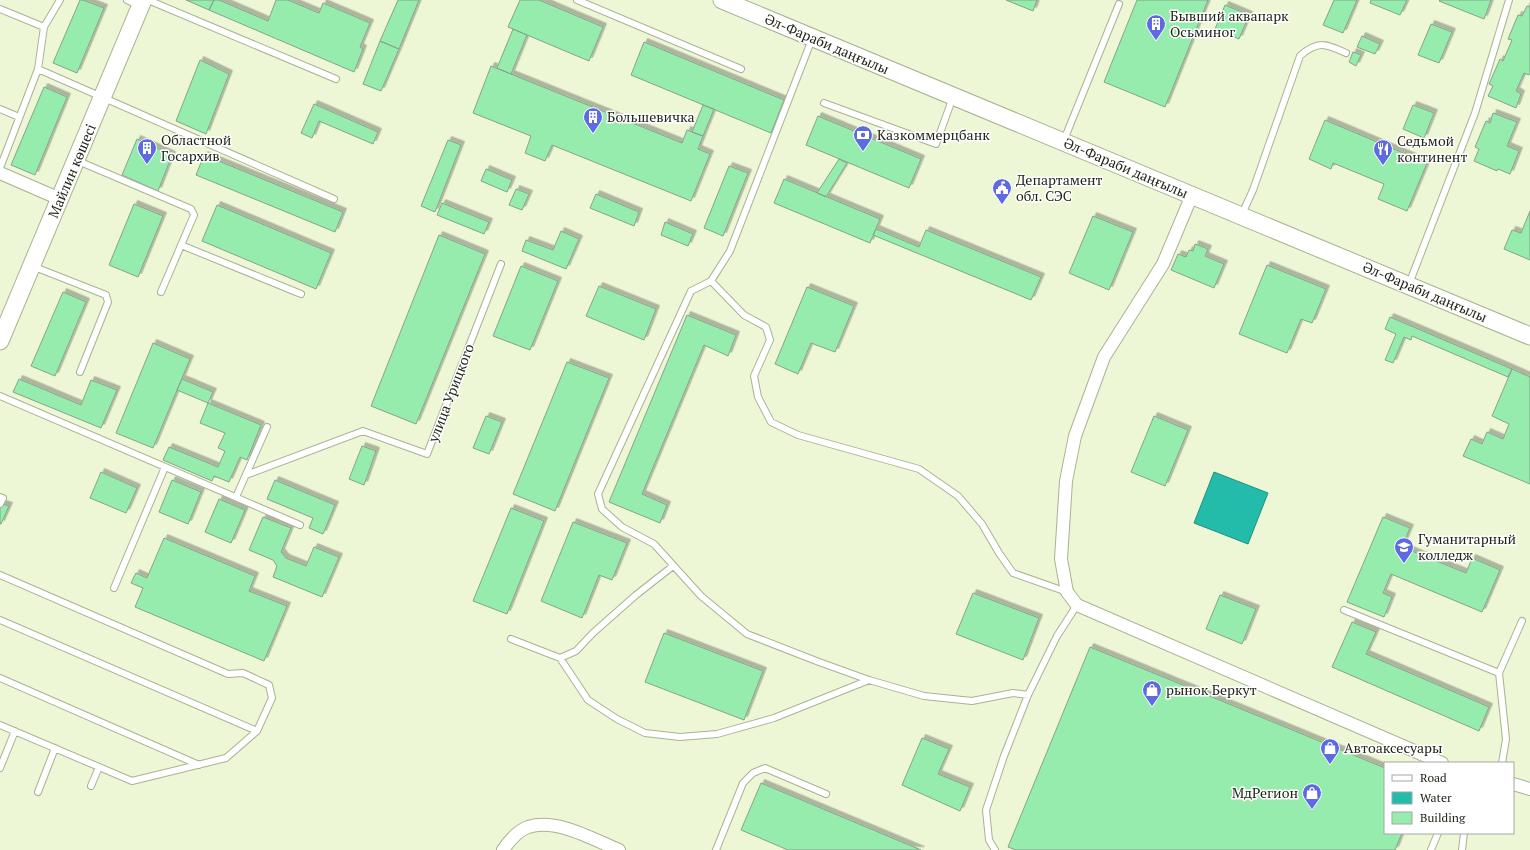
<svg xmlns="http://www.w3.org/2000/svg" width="1530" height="850" viewBox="0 0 1530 850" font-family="'PT Serif',serif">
<defs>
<filter id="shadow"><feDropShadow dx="3.5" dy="-3.5" stdDeviation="0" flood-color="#0004"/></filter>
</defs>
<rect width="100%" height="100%" fill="#edf7d6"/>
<path fill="#23bcab" stroke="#228f7f" d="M1214,472L1268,493L1248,544L1194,523Z"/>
<path fill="#95ecad" stroke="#86a38d" filter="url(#shadow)" d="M80,0H83L104,8L77,73L53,63Z
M186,0H214L209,10Z
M214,0H219L268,21L276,0H288L319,13L323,3L370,23L360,47L363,49L354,72L209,10Z
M398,0H419L399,49L380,41Z
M520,0H539L603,27L589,61L508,27Z
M1006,0H1037L1033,11Z
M1137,0H1208L1165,107L1104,82Z
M1334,0H1357L1343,33L1323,25Z
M1371,0H1407L1400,15L1370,3Z
M1440,0H1491L1484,19L1439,1Z
M1225,5L1249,15L1239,39L1215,29Z
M1527,6L1530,7V73L1529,75L1524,73L1516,91L1521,94L1516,108L1488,96L1493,86L1489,84L1500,59L1503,61L1512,40L1508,39L1518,15L1522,16Z
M1431,24L1452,32L1439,63L1418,55Z
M513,29L527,35L511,74L497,68Z
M1362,36L1380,44L1375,54L1357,47Z
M380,41L399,49L381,91L363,84Z
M644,42L784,100L771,133L631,75Z
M1353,52L1361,55L1356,66L1349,62Z
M200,60L229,74L206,134L176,121Z
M491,66L682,143L687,130L703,136L698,149L710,154L691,201L552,145L545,161L525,153L531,136L473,113Z
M44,87L67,97L35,175L11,165Z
M314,104L378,132L373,144L319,121L312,138L301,133Z
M703,105L714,109L703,136L692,132Z
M1413,105L1434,113L1424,138L1403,129Z
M1493,113L1517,122L1507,146L1519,151L1510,174L1498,169L1497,171L1474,161L1479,149L1475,147L1486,121L1490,123Z
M818,116L921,159L909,188L806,145Z
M1325,120L1427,163L1407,211L1378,199L1384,184L1333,163L1331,169L1309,159Z
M137,139L172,155L158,191L122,175Z
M448,140L461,145L435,212L421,206Z
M204,155L343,212L335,232L196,175Z
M839,159L847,163L826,197L817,193Z
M729,166L748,173L723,236L704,228Z
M486,169L512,180L507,192L481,181Z
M784,179L880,219L870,243L774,203Z
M516,189L529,194L522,210L509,205Z
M596,194L639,212L634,226L590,208Z
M442,203L489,222L484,234L437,215Z
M134,204L163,216L138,277L109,265Z
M217,205L331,253L316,289L202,241Z
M1530,211V260L1504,249L1512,230L1521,233Z
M1093,216L1133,232L1109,290L1069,273Z
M665,222L693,234L688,246L661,235Z
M876,229L919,247L926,230L1041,277L1031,300L873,235Z
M561,231L579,239L566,269L522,251L526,240L553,250Z
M439,235L485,254L416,424L371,406Z
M1195,244L1208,249L1205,256L1224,264L1214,288L1171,270L1178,254L1186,257L1189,250L1193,251Z
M1267,265L1326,289L1312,323L1301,319L1287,353L1239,334Z
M521,266L558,281L530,350L493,336Z
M599,286L656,309L644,340L586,316Z
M807,287L854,306L835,352L811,343L798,374L775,364Z
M63,292L86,302L55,376L31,366Z
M687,315L736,335L728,356L704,345L642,494L667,505L660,523L609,502Z
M1390,317L1512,369L1508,377L1412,336L1411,340L1404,337L1393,363L1385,360L1396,334L1385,329Z
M153,343L190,359L153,448L116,433Z
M567,362L609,378L555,511L513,494Z
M1512,369L1530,377V484L1463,456L1471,439L1482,444L1487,432L1503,439L1509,424L1492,416Z
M19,379L81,405L91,380L117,390L101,428L13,392Z
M182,379L213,392L208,403L177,390Z
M208,403L261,425L247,460L240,457L229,482L214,476L212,481L163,460L169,447L218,467L225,451L218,448L225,433L200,423Z
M486,416L502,422L489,454L473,448Z
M1154,416L1188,430L1165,486L1131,472Z
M362,446L376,451L364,485L349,479Z
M101,472L137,488L126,513L90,498Z
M172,480L201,492L188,524L159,512Z
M275,480L335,505L323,534L309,528L313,518L267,499Z
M219,499L245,510L231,543L205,532Z
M0,503L9,506L1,524H0Z
M511,508L544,521L507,614L473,601Z
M263,517L291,528L281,552L286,558L306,566L314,547L339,557L322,597L273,577L277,566L273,560L249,550Z
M1383,517L1410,528L1402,547L1466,573L1472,558L1500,570L1482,612L1391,574L1383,593L1392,597L1384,617L1347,602Z
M573,522L627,543L612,580L599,575L582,618L541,601Z
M164,538L255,576L249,591L287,606L264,661L135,607L143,588L131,583L136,573L147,578Z
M973,593L1039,618L1023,660L956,634Z
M1220,595L1256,609L1242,644L1206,629Z
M1352,622L1376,632L1366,654L1489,707L1479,731L1332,667Z
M664,633L763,671L744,720L645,682Z
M1090,647L1385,768V833H1402L1395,850H1016L1008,847Z
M922,738L949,749L938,774L970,787L960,811L902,785Z
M761,783L921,850H788L741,830Z"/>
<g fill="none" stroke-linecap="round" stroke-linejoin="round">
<g stroke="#a9b393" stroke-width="8">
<path id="lane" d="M127,0L140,6
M148,0L336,79
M577,0L741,69
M0,9L44,27
M812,39L730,251L711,281L691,291L598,494L602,509L622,527L654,544L701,596L747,634L819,662L869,680L924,696L972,701L1013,693L1028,695L1057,636L1077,605
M38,69L334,199
M824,103L936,144L953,97
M0,109L19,117
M1064,140L1119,4
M78,161L191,209L194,215L161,292
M0,168L38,69L44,27L60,0
M1242,214L1253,190L1300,56C1318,40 1326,44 1346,53
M181,245L301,294
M32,266L106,295L108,302L80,372
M711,281L744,315L766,327L770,340L754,376L758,397L771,422L798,435L919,469L958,496L982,524L999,553L1013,573L1067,592
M1409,284L1475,113L1509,0
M0,396L300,525
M246,475L363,431L427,454L501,264
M0,497L3,498L0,504
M236,497L267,427
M0,575L228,674L243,673L269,685L272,698L257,731L226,758L132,781L0,725
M114,588L165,467
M1344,610L1499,673
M0,620L257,731
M511,639L560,658L576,651L593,633L636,595L673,566
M560,658L588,700L617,719L645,733L680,737L717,734L774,718L869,680
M0,678L199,765
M1502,763L1506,739L1499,673L1522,621
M0,768L15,731
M91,786L99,767
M38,792L55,748
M716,850L743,783L753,773L765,768L826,794
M995,850L989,840L986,810L1004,756L1028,695
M1431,850L1438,833
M1462,850L1464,833"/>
</g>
<g stroke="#a9b393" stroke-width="14">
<path id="street" d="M0,173L60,199
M1192,195L1163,264L1104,357L1075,436L1066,481L1061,559L1067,592L1077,605L1442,763
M1513,784L1530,789
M503,850C509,841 517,831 528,827C557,818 592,839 619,850"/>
</g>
<g stroke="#a9b393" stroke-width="19">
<path id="secondary" d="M722,0L1530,336
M0,341L143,0"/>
</g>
<use href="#lane" stroke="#fff" stroke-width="6"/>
<use href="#street" stroke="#fff" stroke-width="12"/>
<use href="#secondary" stroke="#fff" stroke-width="17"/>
</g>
<defs>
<g id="building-pin" transform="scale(1)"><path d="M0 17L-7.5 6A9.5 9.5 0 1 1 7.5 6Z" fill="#5e6ae2" stroke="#fff"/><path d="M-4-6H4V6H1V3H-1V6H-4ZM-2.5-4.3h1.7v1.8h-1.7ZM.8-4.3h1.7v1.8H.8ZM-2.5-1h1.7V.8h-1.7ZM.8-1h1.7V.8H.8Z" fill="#fff"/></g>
<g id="bank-pin" transform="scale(1)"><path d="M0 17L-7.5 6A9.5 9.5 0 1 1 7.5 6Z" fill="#5e6ae2" stroke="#fff"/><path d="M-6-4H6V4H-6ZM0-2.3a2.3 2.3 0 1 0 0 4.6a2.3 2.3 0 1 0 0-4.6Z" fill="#fff"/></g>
<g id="restaurant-pin" transform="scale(1)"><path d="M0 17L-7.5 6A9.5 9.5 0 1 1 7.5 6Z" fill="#5e6ae2" stroke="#fff"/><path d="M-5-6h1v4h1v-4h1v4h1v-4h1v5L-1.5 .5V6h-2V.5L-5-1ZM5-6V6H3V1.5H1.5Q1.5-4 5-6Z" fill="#fff"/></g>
<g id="civic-pin" transform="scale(1)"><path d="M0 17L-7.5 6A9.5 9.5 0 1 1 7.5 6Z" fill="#5e6ae2" stroke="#fff"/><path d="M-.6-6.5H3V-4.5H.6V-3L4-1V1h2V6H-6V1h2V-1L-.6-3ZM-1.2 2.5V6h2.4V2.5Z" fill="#fff"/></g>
<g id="university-pin" transform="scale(1)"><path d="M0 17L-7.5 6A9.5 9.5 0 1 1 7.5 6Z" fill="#5e6ae2" stroke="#fff"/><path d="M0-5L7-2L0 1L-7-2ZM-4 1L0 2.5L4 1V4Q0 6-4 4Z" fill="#fff"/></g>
<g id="shop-pin" transform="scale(1)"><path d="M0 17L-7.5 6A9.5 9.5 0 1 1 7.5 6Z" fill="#5e6ae2" stroke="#fff"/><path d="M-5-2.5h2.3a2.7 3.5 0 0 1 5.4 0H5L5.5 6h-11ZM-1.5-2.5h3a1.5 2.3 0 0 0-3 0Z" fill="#fff"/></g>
</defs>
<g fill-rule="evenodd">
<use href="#building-pin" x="1156" y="24"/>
<use href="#building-pin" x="593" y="117"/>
<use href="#bank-pin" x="863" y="135"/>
<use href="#building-pin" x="147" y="148"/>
<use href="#restaurant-pin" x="1383" y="149"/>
<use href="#civic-pin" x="1002" y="188"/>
<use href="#university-pin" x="1404" y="547"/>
<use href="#shop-pin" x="1152" y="690"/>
<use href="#shop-pin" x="1330" y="748"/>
<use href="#shop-pin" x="1312" y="793"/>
</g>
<g text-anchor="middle" stroke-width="3" stroke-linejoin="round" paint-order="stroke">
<g font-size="14" fill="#212519" stroke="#fff" text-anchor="start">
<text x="1170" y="21">Бывший аквапарк<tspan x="1170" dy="16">Осьминог</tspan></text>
<text x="607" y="122">Большевичка</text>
<text x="877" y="140">Казкоммерцбанк</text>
<text x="161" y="145">Областной<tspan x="161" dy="16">Госархив</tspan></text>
<text x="1397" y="146">Седьмой<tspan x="1397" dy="16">континент</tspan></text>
<text x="1016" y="185">Департамент<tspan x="1016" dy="16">обл. СЭС</tspan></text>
<text x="1418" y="544">Гуманитарный<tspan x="1418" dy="16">колледж</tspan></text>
<text x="1166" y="695">рынок Беркут</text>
<text x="1344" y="753">Автоаксесуары</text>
<text x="1298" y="798" text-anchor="end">МдРегион</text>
</g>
<g font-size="14" fill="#212519" stroke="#fff">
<text transform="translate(827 44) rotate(23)" y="5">Әл-Фараби даңғылы</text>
<text transform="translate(1126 168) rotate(23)" y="5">Әл-Фараби даңғылы</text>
<text transform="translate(72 171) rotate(-67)" y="5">Майлин көшесі</text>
<text transform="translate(1425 292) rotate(23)" y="5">Әл-Фараби даңғылы</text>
<text transform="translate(451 393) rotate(-69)" y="5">улица Урицкого</text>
</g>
</g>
<rect x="1384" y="762" width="130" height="72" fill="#ffffff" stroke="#a6a8a3"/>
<rect x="1392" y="775" width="20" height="6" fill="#ffffff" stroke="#a6a8a3"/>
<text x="1420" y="782" font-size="12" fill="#212519">Road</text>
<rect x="1392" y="792" width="20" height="12" fill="#23bcab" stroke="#a6a8a3"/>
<text x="1420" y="802" font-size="12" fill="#212519">Water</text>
<rect x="1392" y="812" width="20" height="12" fill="#95ecad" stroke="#a6a8a3"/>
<text x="1420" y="822" font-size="12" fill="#212519">Building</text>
</svg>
